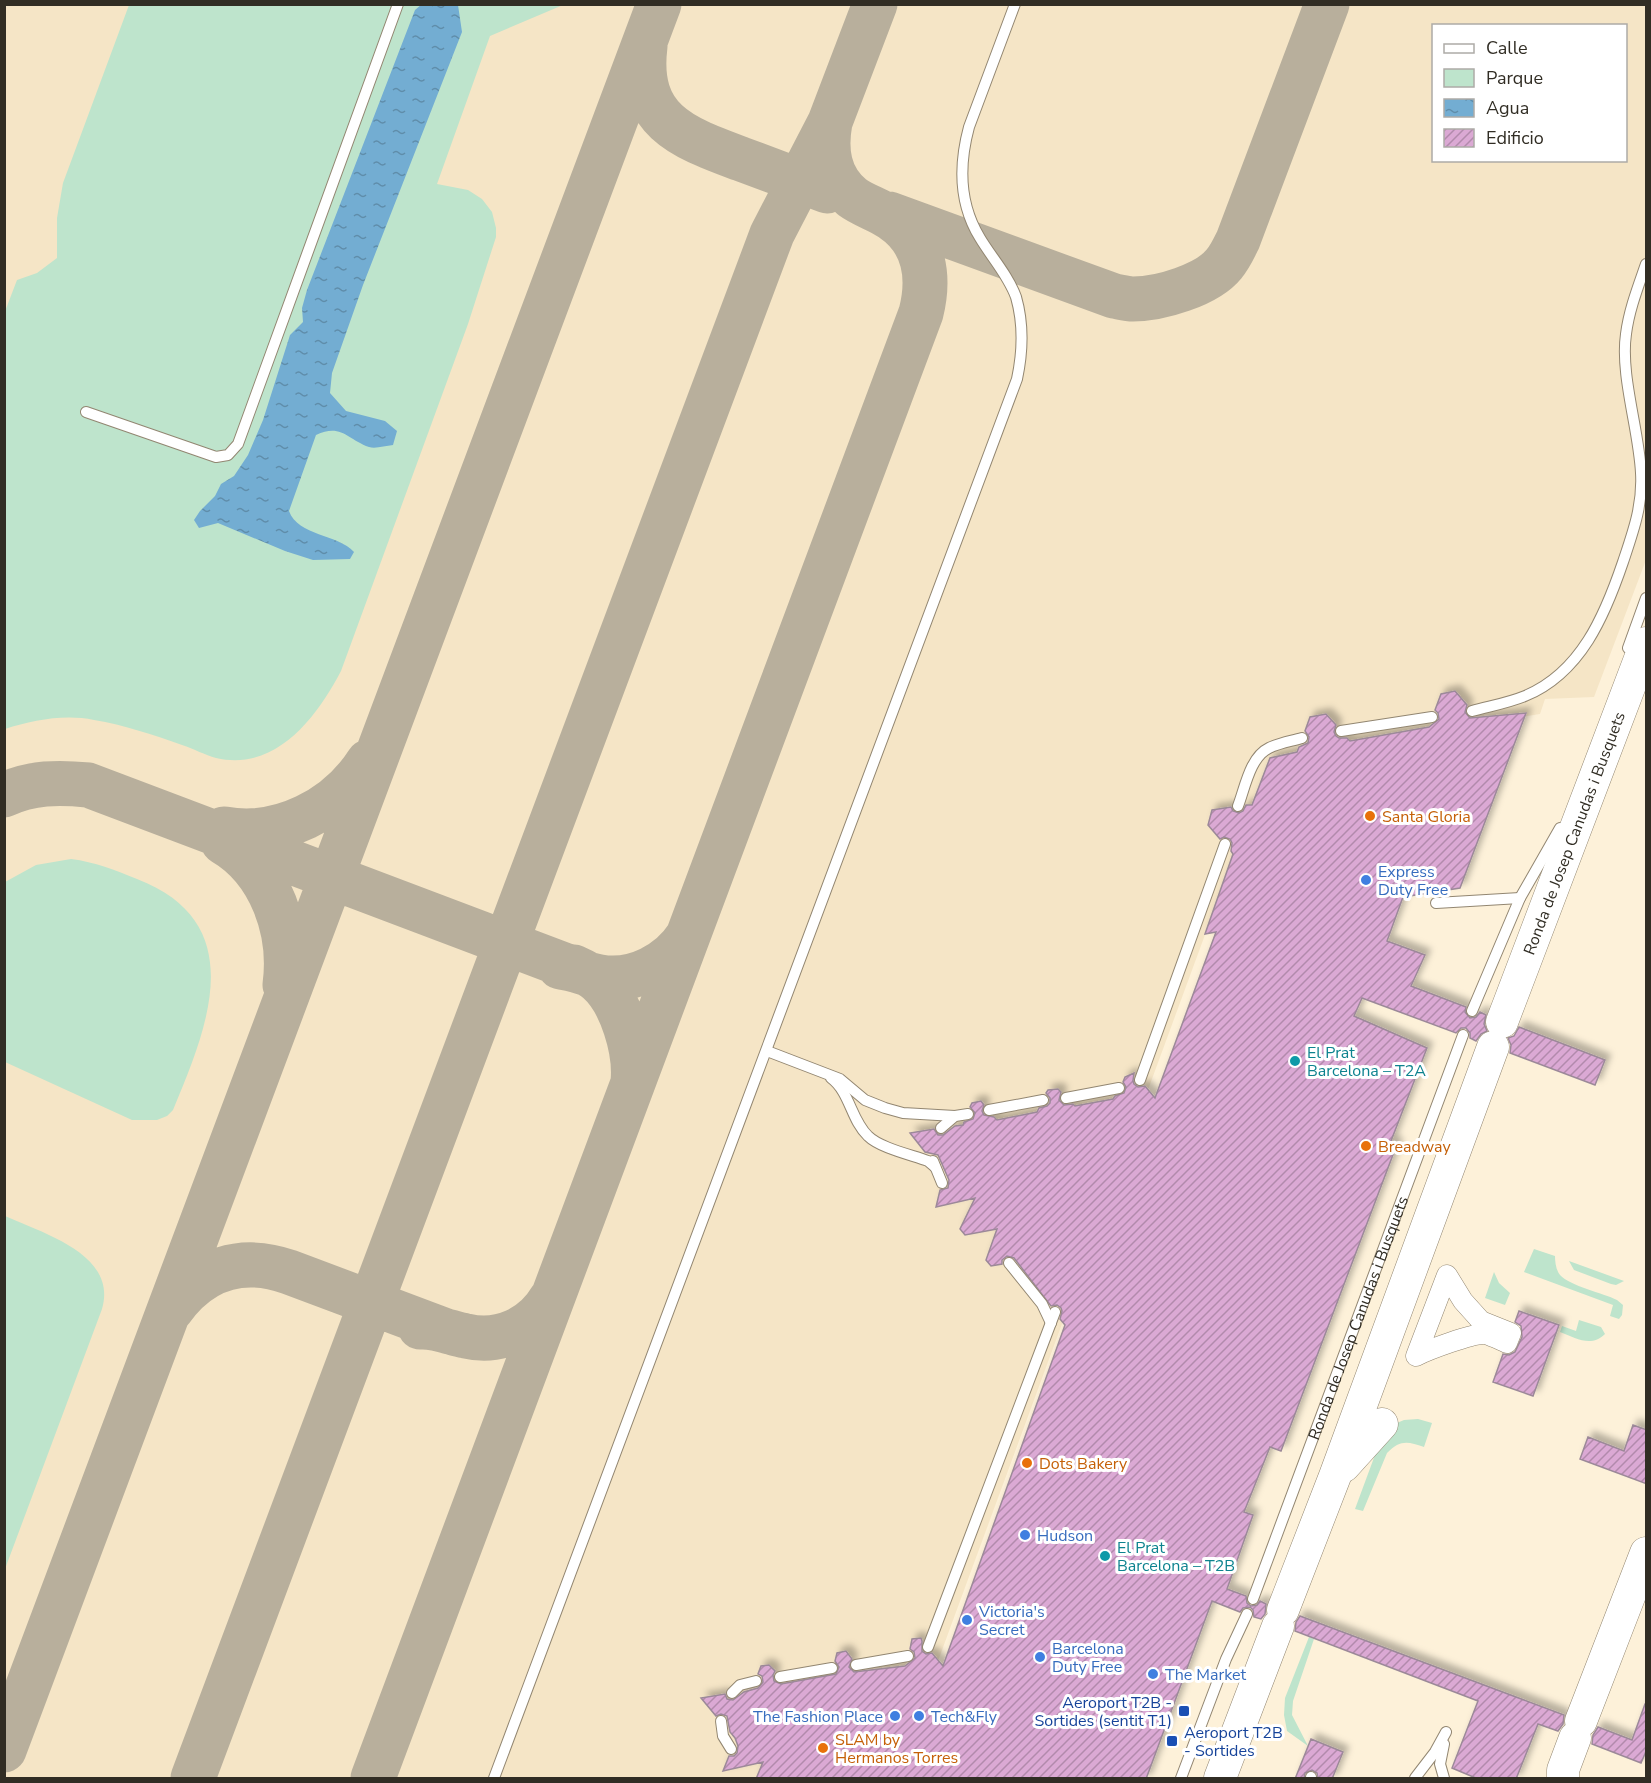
<svg xmlns="http://www.w3.org/2000/svg" width="1651" height="1783" viewBox="0 0 1651 1783" font-family="'Nunito Sans',sans-serif">
<defs>
<pattern id="water-ripples" width="26" height="14" patternUnits="userSpaceOnUse" patternTransform="scale(1.5)"><rect width="26" height="14" fill="#73add2"/><path d="M2 4q2-2 4 0t4 0M15 11q2-2 4 0t4 0" fill="none" stroke="#5f8daa"/></pattern>
<pattern id="building-hatch" width="6" height="6" patternUnits="userSpaceOnUse" patternTransform="scale(1.5)"><rect width="6" height="6" fill="#dba9d4"/><path d="M-1 1l2-2M0 6l6-6M5 7l2-2" fill="none" stroke="#b28aac"/></pattern>
<filter id="shadow"><feDropShadow dx="5.5" dy="-5.5" stdDeviation="3" flood-color="#0004"/></filter>
</defs>
<rect width="100%" height="100%" fill="#fdf1d9"/>
<path fill="#f5e5c6" fill-rule="evenodd" d="M5,5H1646V560L1594,697L1545,699L1540,714L1270,758L895,1778H5ZM1434,26H1626V160H1434Z"/>
<path fill="#bee4cc" d="M129,5H563L490,36L437,184L468,190L482,199L492,212L496,228V237L468,324L341,671C317,717 276,772 216,758C205,755 194,749 182,745C154,735 124,725 94,720C65,714 33,720 5,729L4,314L17,280L37,273L57,258V218L63,183Z
M71,859C95,862 115,870 137,879C251,923 208,1026 173,1110L167,1116L157,1120H132L5,1062V882L36,865Z
M5,1216C42,1233 118,1254 102,1309L5,1569Z
M1534,1249L1555,1256C1555,1262 1556,1270 1560,1275C1570,1286 1603,1293 1617,1300L1623,1305L1622,1315L1619,1319L1610,1316L1613,1305L1524,1272Z
M1569,1261L1624,1281L1616,1285L1611,1284L1574,1270Z
M1494,1272L1499,1283L1510,1293L1505,1305L1485,1298Z
M1579,1320L1601,1327L1605,1334C1591,1348 1576,1338 1560,1332L1562,1326L1576,1331Z
M1418,1419L1432,1423L1424,1447C1407,1441 1400,1440 1387,1453L1363,1511L1355,1509L1385,1428L1404,1420Z
M1309,1637L1314,1639L1293,1701L1292,1715L1308,1746L1287,1731L1284,1715L1285,1698Z"/>
<path fill="url(#water-ripples)" d="M422,4L458,5L462,32L363,285L332,373L330,393L346,411L385,421L397,431L393,445C385,446 375,449 369,447C347,439 341,423 316,435L289,511C298,536 338,534 354,552L350,559L313,560L285,551L218,523L199,528L194,520L200,511L215,496L221,484L234,476L248,455L263,420L290,335L303,322L302,308L307,290L415,10Z"/>
<g fill="none" stroke-linecap="round" stroke-linejoin="round">
<path stroke="#b8af9c" stroke-width="45" d="M645,46C636,121 682,137 741,159C770,170 798,180 827,191
M889,214L1114,296C1120,297 1127,299 1133,299C1160,299 1207,285 1224,264C1230,257 1234,248 1238,240L1327,4
M4,795C31,782 59,782 88,785L588,974
M224,829C280,839 338,809 368,762
M223,842C271,870 292,931 285,985
M560,967C574,968 587,975 600,977C634,983 670,964 688,936
M574,967C583,971 591,975 598,981C622,1002 636,1051 633,1082
M171,1310C200,1269 241,1255 289,1272L449,1332
M420,1327C435,1326 451,1333 466,1336C500,1344 534,1328 551,1299
M4,1750L659,4
M193,1778L772,234L830,122L875,4
M373,1778L921,313C930,277 925,241 892,219C880,210 864,206 852,197C828,177 825,150 830,122"/>
</g>
<path fill="url(#building-hatch)" stroke="#9c8999" stroke-width="1.5" filter="url(#shadow)" d="M1455,691L1467,705L1465,712L1470,718L1526,713L1460,888L1403,897L1387,941L1425,955L1411,986L1466,1007L1465,1012L1470,1018L1476,1017L1480,1012L1486,1015L1484,1024L1487,1031L1481,1034L1476,1041L1470,1038V1033L1466,1028H1461L1456,1033L1362,998L1354,1016L1427,1048L1391,1141L1397,1144L1281,1451L1270,1447L1244,1512L1253,1515L1227,1589L1246,1596L1247,1603L1251,1606L1257,1605L1260,1601L1266,1604L1265,1614L1261,1619L1254,1617L1253,1610L1250,1607L1243,1608L1240,1612L1212,1601L1146,1779H756L763,1762L723,1771L729,1756H734L737,1753L738,1746L735,1738L730,1732L727,1716L721,1714L716,1716L701,1698L725,1694L727,1699L733,1700L744,1692L758,1688L763,1682L762,1676L758,1674L761,1666L769,1665L775,1671L773,1675L774,1681L781,1684L836,1674L839,1667L835,1661L837,1653L846,1651L852,1659L849,1667L854,1672L905,1666L915,1658L914,1652L910,1649L912,1639L921,1638L922,1641V1651L926,1654L932,1653L943,1666L1065,1325L1060,1319L1062,1311L1061,1308L1057,1305L1051,1306L1014,1258L1007,1256L1002,1260V1264L991,1266L986,1260L997,1229L965,1235L960,1229L975,1198L936,1207L940,1190L948,1188L949,1180L938,1155L925,1152L910,1133L934,1129L938,1135H943L955,1126L963,1125L964,1122L973,1119L975,1113L970,1107L972,1103L981,1101L984,1105L982,1111L984,1115L994,1117L997,1120L1037,1112L1039,1108L1047,1106L1050,1103V1098L1046,1093L1048,1090L1058,1089L1061,1092L1059,1100L1064,1105L1073,1104L1075,1106L1113,1099L1115,1096L1124,1093L1126,1087L1123,1082L1125,1077L1134,1073L1133,1081L1134,1084L1138,1087L1145,1086L1155,1098L1216,932L1205,934L1233,854L1231,851L1232,843L1230,839L1224,837L1220,839L1208,825L1212,810L1231,807L1233,811L1239,813L1243,811L1246,805H1252L1270,758L1297,752L1299,747L1308,743L1309,737L1305,731L1310,717L1326,714L1336,725L1334,732L1336,736L1339,738H1347L1350,741L1429,727L1439,719L1438,713L1435,710L1441,694Z
M1519,1027L1605,1060L1595,1085L1510,1053L1511,1045L1508,1038L1514,1036Z
M1519,1311L1559,1325L1533,1396L1493,1382L1503,1354L1509,1355L1515,1352L1522,1337L1521,1326L1515,1322Z
M1633,1425L1647,1430V1484L1580,1459L1588,1437L1624,1451Z
M1300,1616L1564,1715L1563,1724L1558,1731L1538,1724L1516,1779H1478L1452,1768L1478,1701L1295,1631L1296,1622Z
M1645,1704H1647V1749L1641,1763L1592,1744L1593,1735L1598,1727L1632,1740Z
M1311,1739L1343,1752L1332,1779H1318L1317,1773L1312,1770L1305,1773L1304,1779H1295Z"/>
<g fill="none" stroke-linecap="round" stroke-linejoin="round">
<g stroke="#928671" stroke-width="12">
<g id="lane">
<path d="M86,412L216,457L228,455L238,444L398,4"/>
<path d="M1628,648L1646,598"/>
<path d="M1472,711C1490,706 1508,703 1525,696C1581,673 1605,615 1623,562C1633,532 1643,505 1641,473C1639,430 1620,375 1626,334C1629,310 1638,287 1646,264"/>
<path d="M1341,731L1432,717"/>
<path d="M1238,806C1245,788 1250,757 1269,748C1279,743 1292,741 1302,738"/>
<path d="M1436,903L1520,898"/>
<path d="M1472,1011L1520,898L1560,828"/>
<path d="M767,1051L840,1079L865,1100L885,1108L903,1113L955,1116"/>
<path d="M831,1078C850,1092 851,1120 868,1136C880,1148 912,1155 928,1161L935,1167"/>
<path d="M1140,1080L1225,844"/>
<path d="M1066,1098L1119,1088"/>
<path d="M989,1110L1043,1100"/>
<path d="M941,1128L955,1116L968,1114"/>
<path d="M933,1161L942,1183"/>
<path d="M1009,1263L1042,1304L1051,1323"/>
<path id="s1" d="M1253,1599L1463,1035"/>
<path d="M928,1647L1055,1312"/>
<path d="M856,1665L908,1656"/>
<path d="M780,1677L832,1668"/>
<path d="M732,1693L740,1685L756,1681"/>
<path d="M721,1721L723,1736L731,1749"/>
<path d="M1444,1744L1440,1764L1444,1778"/>
<path d="M494,1778L1017,379C1023,351 1024,325 1016,297C1008,275 992,258 980,238C959,204 959,164 969,127L1015,4"/>
<path d="M1181,1778L1226,1659L1247,1614"/>
<path d="M1311,1778V1777"/>
<path d="M1415,1778L1435,1752L1446,1732"/>
</g>
</g>
<g stroke="#928671" stroke-width="21">
<path id="street" d="M1447,1275L1463,1301L1481,1321L1511,1333L1507,1343C1500,1340 1492,1336 1485,1334C1473,1333 1428,1350 1416,1356Z"/>
</g>
<g stroke="#928671" stroke-width="33">
<g id="primary">
<path id="s2" d="M1502,1022L1646,643"/>
<path d="M1344,1466L1382,1424"/>
<path d="M1283,1610L1335,1476L1493,1047"/>
<path d="M1581,1721L1646,1553"/>
<path d="M1220,1778L1278,1626"/>
<path d="M1563,1778V1770L1575,1738"/>
</g>
</g>
<use href="#lane" stroke="#fff" stroke-width="10"/>
<use href="#street" stroke="#fff" stroke-width="20"/>
<use href="#primary" stroke="#fff" stroke-width="32"/>
</g>
<g fill="#e8710a" stroke="#fff" stroke-width="2">
<circle cx="1370" cy="816" r="6"/>
<circle cx="1366" cy="1146" r="6"/>
<circle cx="1027" cy="1463" r="6"/>
<circle cx="823" cy="1748" r="6"/>
</g>
<g fill="#3f7fe0" stroke="#fff" stroke-width="2">
<circle cx="1366" cy="880" r="6"/>
<circle cx="1025" cy="1535" r="6"/>
<circle cx="967" cy="1620" r="6"/>
<circle cx="1040" cy="1657" r="6"/>
<circle cx="1153" cy="1674" r="6"/>
<circle cx="895" cy="1716" r="6"/>
<circle cx="919" cy="1716" r="6"/>
</g>
<g fill="#0f9aa8" stroke="#fff" stroke-width="2">
<circle cx="1295" cy="1061" r="6"/>
<circle cx="1105" cy="1556" r="6"/>
</g>
<g fill="#1a4fb4" stroke="#fff" stroke-width="2">
<rect x="1178" y="1705" width="12" height="12" rx="3"/>
<rect x="1166" y="1735" width="12" height="12" rx="3"/>
</g>
<g text-anchor="middle" stroke-width="6" stroke-linejoin="round" paint-order="stroke">
<g font-size="16" fill="#c56008" stroke="#fff" text-anchor="start">
<text x="1382" y="822">Santa Gloria</text>
<text x="1378" y="1152">Breadway</text>
<text x="1039" y="1469">Dots Bakery</text>
<text x="835" y="1745">SLAM by<tspan x="835" dy="18">Hermanos Torres</tspan></text>
</g>
<g font-size="16" fill="#312d24" stroke="#fff">
<text dy="6" stroke="none"><textPath href="#s2" startOffset="202">Ronda de Josep Canudas i Busquets</textPath></text>
<text dy="6" stroke="none"><textPath href="#s1" startOffset="300">Ronda de Josep Canudas i Busquets</textPath></text>
</g>
<g font-size="16" fill="#366cbe" stroke="#fff" text-anchor="start">
<text x="1378" y="877">Express<tspan x="1378" dy="18">Duty Free</tspan></text>
<text x="1037" y="1541">Hudson</text>
<text x="979" y="1617">Victoria's<tspan x="979" dy="18">Secret</tspan></text>
<text x="1052" y="1654">Barcelona<tspan x="1052" dy="18">Duty Free</tspan></text>
<text x="1165" y="1680">The Market</text>
<text x="883" y="1722" text-anchor="end">The Fashion Place</text>
<text x="931" y="1722">Tech&amp;Fly</text>
</g>
<g font-size="16" fill="#0d838f" stroke="#fff" text-anchor="start">
<text x="1307" y="1058">El Prat<tspan x="1307" dy="18">Barcelona – T2A</tspan></text>
<text x="1117" y="1553">El Prat<tspan x="1117" dy="18">Barcelona – T2B</tspan></text>
</g>
<g font-size="16" fill="#164399" stroke="#fff" text-anchor="end">
<text x="1172" y="1708">Aeroport T2B -<tspan x="1172" dy="18">Sortides (sentit T1)</tspan></text>
<text x="1184" y="1738" text-anchor="start">Aeroport T2B<tspan x="1184" dy="18">- Sortides</tspan></text>
</g>
</g>
<rect width="1651" height="1783" fill="none" stroke="#312d24" stroke-width="12"/>
<rect x="1432" y="24" width="195" height="138" fill="#ffffff" stroke="#adaba7" stroke-width="1.5"/>
<rect x="1444" y="44" width="30" height="9" fill="#ffffff" stroke="#adaba7" stroke-width="1.5"/>
<text x="1486" y="54" font-size="18" fill="#312d24">Calle</text>
<rect x="1444" y="69" width="30" height="18" fill="#bee4cc" stroke="#adaba7" stroke-width="1.5"/>
<text x="1486" y="84" font-size="18" fill="#312d24">Parque</text>
<rect x="1444" y="99" width="30" height="18" fill="url(#water-ripples)" stroke="#adaba7" stroke-width="1.5"/>
<text x="1486" y="114" font-size="18" fill="#312d24">Agua</text>
<rect x="1444" y="129" width="30" height="18" fill="url(#building-hatch)" stroke="#adaba7" stroke-width="1.5"/>
<text x="1486" y="144" font-size="18" fill="#312d24">Edificio</text>
</svg>
